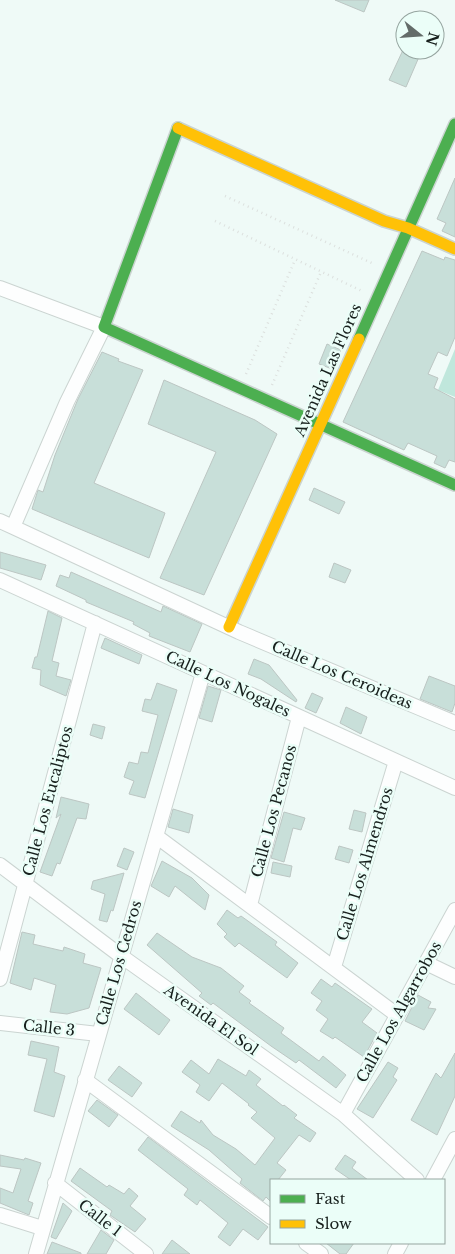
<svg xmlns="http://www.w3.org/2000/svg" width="455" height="1254" viewBox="0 0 455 1254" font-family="'Libre Baskerville',serif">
<rect width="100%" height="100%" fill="#effaf7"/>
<path fill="#c0e7dc" d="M455,349V397L438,390Z"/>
<path fill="#c8dfd9" stroke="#bcc6c3" d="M335,0H369L364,12Z
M403,50H422L406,87L389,80Z
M455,178V237L442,231L446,223L437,219Z
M422,251L444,260L445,257L455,260V337L447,356L438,352L428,374L438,378L434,388L455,399V462L449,460L445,468L434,463L437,456L408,443L404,450L343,422Z
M327,344L341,350L332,369L319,364Z
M102,352L119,359L118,361L143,370L94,483L165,513L149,558L32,509L38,490L43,492L55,455L78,399Z
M164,380L255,420L277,434L204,595L160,578L216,452L148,424Z
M314,488L345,502L339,514L309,500Z
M0,552L46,565L41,580L0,568Z
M334,563L351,570L345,583L329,577Z
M71,572L161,612L163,606L202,624L190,652L149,636L150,633L133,624L134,622L86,602V600L56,586L60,575L69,578Z
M48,611L62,618L52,661L59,663L56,676L71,680L66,696L40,685L41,670L32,668L35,657H37Z
M105,638L142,655L139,664L101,648Z
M254,659L269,665L297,700L296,702L261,679L248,674Z
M429,676L455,686V703L452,712L420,699Z
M157,683L177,690L145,798L129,794L134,781L124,777L129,762L138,764L141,752L148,753L158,715L142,711L145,699L151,700Z
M208,686L221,690L212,722L199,718Z
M312,693L323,698L316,713L305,708Z
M346,707L367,717L361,734L340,723Z
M93,724L105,727L102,739L90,735Z
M61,797L89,804L86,819L77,818L60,864L57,863L52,876L40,872L61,814L56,818Z
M173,809L193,815L189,833L168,827Z
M354,810L366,813L362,832L349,829Z
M284,812L305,818L301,830L293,828L284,862L271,858Z
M339,846L353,850L349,863L335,859Z
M124,848L134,852L127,870L117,866Z
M162,861L192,878L209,895L205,910L175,886L169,897L151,886Z
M273,862L292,866L290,877L271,873Z
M124,873L113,911L111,910L107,922L99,920L105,894L91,889L93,881Z
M227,910L238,918L241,916L277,942L275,945L298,963L287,978L239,943L235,947L224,937L227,934L217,924Z
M22,932L35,935L33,944L63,951L64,947L85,954L83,963L101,968L89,1008L67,1014L50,1012L56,985L34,978L31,990L10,983Z
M157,933L192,957L221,968L244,986L239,992L251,1001L249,1003L284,1028L281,1033L319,1061L323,1056L346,1075L336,1088L299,1060L296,1063L271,1046L213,1003L211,1005L199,996L202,993L147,945Z
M321,979L332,987L335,983L372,1009L362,1022L377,1033L364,1057L335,1037L333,1039L320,1031L328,1019L316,1010L322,1001L311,993Z
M136,993L170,1020L159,1035L124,1009Z
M418,995L431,1002L428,1008L436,1009L424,1030L405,1021Z
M31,1041L59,1047L54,1072L65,1076L54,1117L34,1111L47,1059L28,1055Z
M455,1053V1096L437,1135L411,1120L436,1073L441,1078Z
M218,1059L246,1076L249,1070L261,1079L256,1085L283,1106L284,1105L297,1115L294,1118L316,1133L310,1142L299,1135L277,1163L286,1170L278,1180H271V1202L266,1197L263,1201L240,1183L242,1179L209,1150L171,1126L181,1111L200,1123L201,1120L213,1135L236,1149L255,1165L275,1138L251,1118L257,1112L248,1105L249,1104L222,1083L209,1101L196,1092L200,1085L182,1072L191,1060L209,1074Z
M388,1062L398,1068L393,1077L397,1080L373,1118L357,1109Z
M119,1066L142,1083L132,1097L108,1080Z
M97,1100L118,1115L109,1127L88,1111Z
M148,1137L268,1227L258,1240L243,1229L230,1246L218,1237L228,1223L200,1200L197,1205L184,1195L188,1189L138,1150Z
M0,1155L24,1160L25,1158L41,1163L28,1201L33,1203L29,1215L0,1203V1188L13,1193L21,1169L0,1166Z
M345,1155L356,1162L352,1168L368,1180H351L335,1169Z
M80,1168L107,1187L109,1185L124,1194L129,1188L138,1196L130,1206L146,1219L135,1232L110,1215L112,1211L71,1181Z
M63,1203L72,1211L56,1239L51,1237Z
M101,1230L114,1240L106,1254H87Z
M172,1240L190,1254H162Z
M52,1242L81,1253V1254H47Z
M326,1243H354L346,1254H340Z"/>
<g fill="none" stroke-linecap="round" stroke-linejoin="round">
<g stroke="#cbd4d1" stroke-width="16">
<path id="street" d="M0,288L104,327L67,402L13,527L239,632L455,723
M0,521L13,527
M0,580L455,788
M156,836L397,1015
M0,865L121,956L343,1114L417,1180
M250,905L299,717
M426,963L455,977
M334,967L396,761
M0,979L95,623
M0,1023L98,1034
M85,1080L271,1217
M343,1114L455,910
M433,1180L455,1139
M55,1183L146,1254
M0,1215L42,1228
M306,1243L321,1254
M36,1254L203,673
M395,1254L401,1243"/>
</g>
<g stroke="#cbd4d1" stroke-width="14">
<path id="fast" d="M178,128L104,327L455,485
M359,339L455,124"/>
</g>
<g stroke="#cbd4d1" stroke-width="14">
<path id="slow" d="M178,128L384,221L408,228L455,249
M229,627L359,339"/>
</g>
<path stroke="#dce0de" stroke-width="2.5" stroke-dasharray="1 4" stroke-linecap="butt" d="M225,196L374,264
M215,221L362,291
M246,374L295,260
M272,385L321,272"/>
<use href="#street" stroke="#fdfefe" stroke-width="14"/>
<use href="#fast" stroke="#4caf50" stroke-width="11"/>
<use href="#slow" stroke="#ffc107" stroke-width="11"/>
</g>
<g text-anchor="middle" stroke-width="5" stroke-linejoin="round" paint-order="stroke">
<g font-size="15" fill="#17201d" stroke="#ebfef8">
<text transform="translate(328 370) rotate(-66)" y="5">Avenida Las Flores</text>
<text transform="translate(342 675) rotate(23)" y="5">Calle Los Ceroideas</text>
<text transform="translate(228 684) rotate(25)" y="5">Calle Los Nogales</text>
<text transform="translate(48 801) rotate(-75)" y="5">Calle Los Eucaliptos</text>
<text transform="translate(274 811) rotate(-75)" y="5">Calle Los Pecanos</text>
<text transform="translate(365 864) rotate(-73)" y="5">Calle Los Almendros</text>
<text transform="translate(119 963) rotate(-74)" y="5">Calle Los Cedros</text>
<text transform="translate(399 1012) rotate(-61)" y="5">Calle Los Algarrobos</text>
<text transform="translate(211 1020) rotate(35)" y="5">Avenida El Sol</text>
<text transform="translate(49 1028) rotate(6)" y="5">Calle 3</text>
<text transform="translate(100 1218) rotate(38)" y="5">Calle 1</text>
</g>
</g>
<rect x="270" y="1179" width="175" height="65" fill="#ebfef8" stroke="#96a5a0"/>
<rect x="280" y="1195" width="25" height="8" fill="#4caf50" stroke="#96a5a0"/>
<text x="315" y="1204" font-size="15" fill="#17201d">Fast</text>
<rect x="280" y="1220" width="25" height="8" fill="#ffc107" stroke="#96a5a0"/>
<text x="315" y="1229" font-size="15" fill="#17201d">Slow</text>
<g transform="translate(420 35) rotate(107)"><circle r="24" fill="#ebfef8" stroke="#96a5a0"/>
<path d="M0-4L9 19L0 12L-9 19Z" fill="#636c69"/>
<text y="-8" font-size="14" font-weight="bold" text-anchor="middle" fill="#17201d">N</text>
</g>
</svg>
